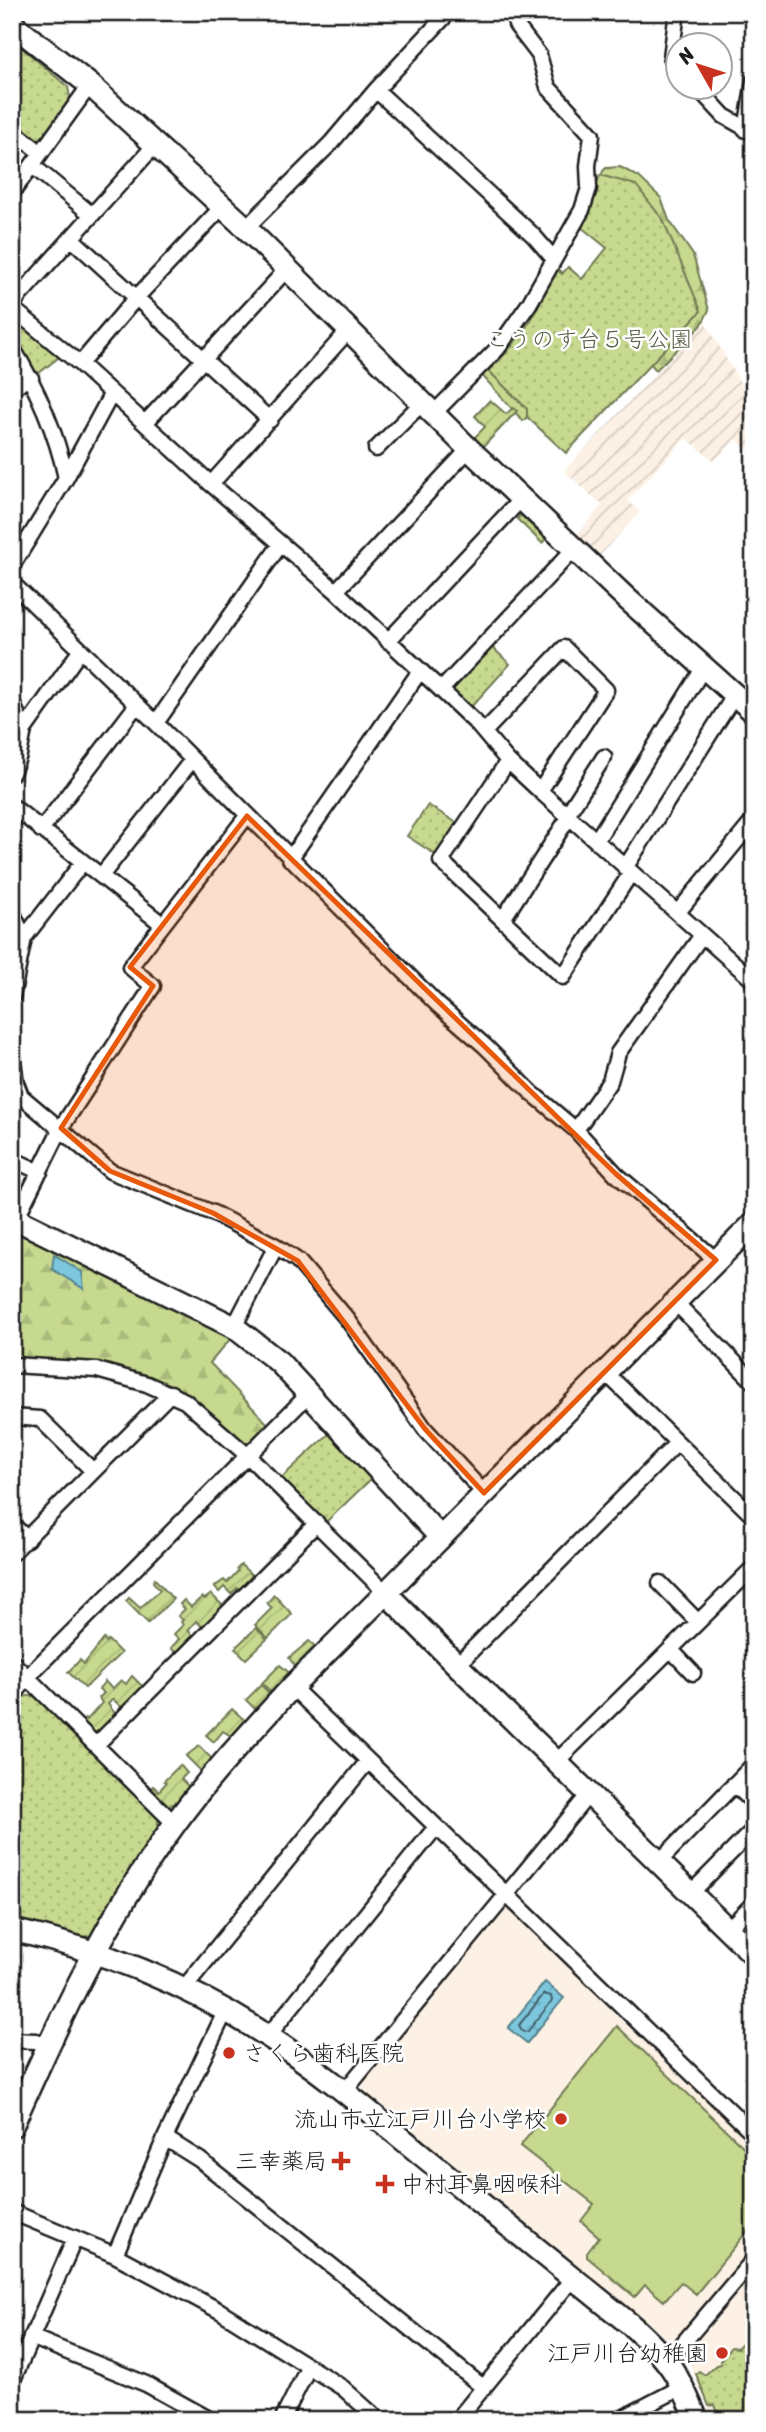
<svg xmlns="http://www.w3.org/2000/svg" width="766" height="2432" viewBox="0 0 766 2432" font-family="Sriracha,'Klee One',sans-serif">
<defs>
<pattern id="industrial-furrows" width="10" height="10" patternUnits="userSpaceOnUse" patternTransform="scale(1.75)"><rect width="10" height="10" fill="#fcf1e4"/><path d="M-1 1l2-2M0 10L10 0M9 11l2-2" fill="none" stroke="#d7cec3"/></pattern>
<pattern id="forest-firs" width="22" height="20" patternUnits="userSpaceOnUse" patternTransform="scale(1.75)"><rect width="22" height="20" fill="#c6d98e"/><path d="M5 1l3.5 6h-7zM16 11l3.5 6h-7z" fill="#aaba7a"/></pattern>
<pattern id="park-dots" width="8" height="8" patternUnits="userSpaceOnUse" patternTransform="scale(1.75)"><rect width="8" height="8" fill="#c6d98e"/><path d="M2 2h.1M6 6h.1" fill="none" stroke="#aaba7a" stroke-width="1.8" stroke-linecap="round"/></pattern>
<pattern id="garden-furrows" width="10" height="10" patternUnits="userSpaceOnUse" patternTransform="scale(1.75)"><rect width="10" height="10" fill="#c6d98e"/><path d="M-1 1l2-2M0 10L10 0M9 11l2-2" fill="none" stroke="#aaba7a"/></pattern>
<pattern id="water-ripples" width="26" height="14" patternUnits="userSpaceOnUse" patternTransform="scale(1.75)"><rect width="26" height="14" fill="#7dc7de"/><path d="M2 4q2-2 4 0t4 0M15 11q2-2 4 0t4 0" fill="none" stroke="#6baabe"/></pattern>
</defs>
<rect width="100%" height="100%" fill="#fff"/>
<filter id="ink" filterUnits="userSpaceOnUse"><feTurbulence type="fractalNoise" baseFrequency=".0143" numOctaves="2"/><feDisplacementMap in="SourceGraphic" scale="14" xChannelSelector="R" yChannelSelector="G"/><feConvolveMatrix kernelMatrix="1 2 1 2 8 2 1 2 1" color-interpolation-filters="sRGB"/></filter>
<g filter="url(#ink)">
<path fill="#fcf1e4" d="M505,1908L514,1909L754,2141V2247L680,2337L665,2338L364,2096L363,2083Z
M754,2276V2420H713L688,2360L691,2346L748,2277Z"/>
<path fill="url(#industrial-furrows)" d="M705,322L754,406V455L736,439L714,461L686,438L628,500L640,512L597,559L574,538L602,505L564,471Z"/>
<path fill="#c6d98e" stroke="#717a55" stroke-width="2" d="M555,266L563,273L557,270C536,311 521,336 489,371L527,409V417L523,421L479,372L526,315L532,318Z
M617,2026L754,2157V2223L696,2294L681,2282L664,2301L645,2285L635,2297L587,2257V2253L599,2237L581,2221L594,2204L520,2146Z"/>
<path fill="url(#forest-firs)" stroke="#717a55" stroke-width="2" d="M620,167L639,177L661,198L669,220L693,255L709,310L701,326L656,370L649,362L594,198L603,171L606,168Z
M12,1230L231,1338L210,1363L268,1424L249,1442H240L167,1387L12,1362Z"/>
<path fill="url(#park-dots)" stroke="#717a55" stroke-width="2" d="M15,42L68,87L71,103L39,146L12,125V45Z
M600,175L636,185L663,220L701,311L566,453L527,417V409L489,371L512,346L531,320L557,269L562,274L568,267L582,279L607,248L581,227Z
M12,313L63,354L34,377L12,345Z
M491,646L510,664L470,708L454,693V686Z
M428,805L457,823L436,855L407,836Z
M330,1433L371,1479L325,1523L280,1479Z
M35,1695L158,1818L159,1830L94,1935L78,1938L12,1922V1711L22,1697Z
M747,2338L751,2339L754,2344V2420H732L730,2416L721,2420L715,2405L709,2406L696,2374L699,2371L705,2375L716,2365L721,2364L720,2361L731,2347L737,2348Z"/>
<path fill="url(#garden-furrows)" stroke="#717a55" stroke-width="2" d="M490,400L506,414L513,408L517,411L482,448L473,439L485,427L475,416Z
M521,515L546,539L542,543L517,519Z
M241,1565L255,1578L241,1592L237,1588L231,1594L224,1587L219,1592L214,1587L224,1580L227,1583L238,1571L237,1569Z
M155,1579L173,1599L148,1623L126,1601L129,1598L140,1608L160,1590L153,1582Z
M211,1594L225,1608L205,1629L196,1621L188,1630L195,1638L178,1655L171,1648L179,1639L174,1634L183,1625L181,1622L183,1620L178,1616L185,1609L180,1604L184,1600L191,1607L202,1597L205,1599Z
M274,1595L292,1614L268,1638L255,1625L272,1608L267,1603Z
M256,1628L267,1639L246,1659L235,1648Z
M104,1639L106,1642L108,1640L121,1653L85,1688L68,1672L80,1660L84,1664Z
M309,1641L319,1650L298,1670L289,1658Z
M280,1665L293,1676L274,1695L262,1683Z
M132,1676L145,1689L124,1710L113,1699L108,1704L117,1716L101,1733L92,1732L82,1721L85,1718L87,1720L102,1703L99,1698L104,1693L99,1689L105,1681L112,1689L121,1680L126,1684Z
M261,1685L273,1697L258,1712L246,1700Z
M232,1709L248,1723L234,1738L223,1731L214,1742L206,1735Z
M199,1746L214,1761L204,1774L186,1756Z
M180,1765L187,1773L181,1779L191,1789L180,1804L166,1805L150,1790L153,1786L159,1791L166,1783L164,1781Z"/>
<path fill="url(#water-ripples)" stroke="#568390" stroke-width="2" d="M54,1254L82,1272L84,1289L52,1269Z
M545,1982L564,1998L527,2043L508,2028Z"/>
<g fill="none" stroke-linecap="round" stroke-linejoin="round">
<path stroke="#43606a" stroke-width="2" d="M544,1994L551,1996L552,2001L528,2031L523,2032L519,2025Z"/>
<g stroke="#1c1c1c" stroke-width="19">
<path id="street" d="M677,12L671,57L678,66
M698,88L724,116L754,133
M376,90L533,235L553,258
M12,130L41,153
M746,130L754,81
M33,166L92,215
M12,193L90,85
M246,228L331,143L376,90L449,12
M71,238L270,420
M12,304L155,145
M12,308L80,364L211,484L336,591L476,723L508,761L540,791L754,981
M12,347C37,388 56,431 66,478
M80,364L135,299L222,207
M12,387L31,378
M433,414L498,348L529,304L582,210L589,188L588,166L592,135L548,87L539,55L516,25V12
M146,422L287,269
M376,449L422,403
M211,484L349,330
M12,566L66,478L112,393
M12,583L156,723L438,1005L485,1046L532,1093L576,1130L616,1174L716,1260
M336,591L469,449
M388,641L522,498
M441,690L574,549
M12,702L24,730
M156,723L280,545
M485,731L564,648L606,690L540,791
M508,761L441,861L563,977L631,873
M12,773L19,755L24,730L80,651
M12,806L162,924
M41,830L136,706
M596,841L704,667
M290,859L420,671
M625,868L734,696
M101,876L192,760
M12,911L24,938
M678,912L754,820
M503,919L569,817L570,810L604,757
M12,997L24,938L83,862
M12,1052L16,1083L21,1096L110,1171L213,1213L276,1246L298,1261L348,1320L425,1429L484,1493
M576,1130L610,1081L618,1053L702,935
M12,1159L40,1172
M16,1219L61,1128L153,986L130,967L247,816
M675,1302L754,1382
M234,1327L276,1246
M12,1365L97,1370L147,1384L185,1401L247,1455L386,1593
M605,1372L754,1517
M12,1417L40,1419L93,1471
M12,1524L27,1539
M12,1553L171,1393
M660,1583L698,1622
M671,1650L693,1673
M12,1662L175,1824
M457,1665L677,1443
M292,1687L754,2134
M12,1697L37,1667L309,1394
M96,1745L317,1523
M556,1762L754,1567
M734,1784L754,1803
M658,1863L754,1764
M690,1894L754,1829
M727,1930L754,1903
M184,1988L368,1761
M268,2036L436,1827
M12,2040L36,2041L48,2045
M344,2092L589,1794
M165,2138L200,2160L484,2388
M12,2212L115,2255L220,2311L343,2388L379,2420
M115,2255L165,2138L226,2010
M31,2337L146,2384L211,2420
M668,2361L754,2259
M12,2382L75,2238
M282,2420L309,2366
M457,2420L573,2278
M619,2420L684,2386"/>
</g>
<g stroke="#1c1c1c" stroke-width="26">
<path id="secondary" d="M12,24L90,85L246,228L469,449L626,598L754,712
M12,1217L234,1327L279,1362L440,1537
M386,1593L457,1665L754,1955
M12,1930C103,1950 188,1984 266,2035C327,2074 382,2123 438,2168C502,2221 567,2273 631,2325C669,2359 678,2373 697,2420
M12,2126C58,2022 106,1918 174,1825C209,1776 251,1732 292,1687L754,1223"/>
</g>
<use href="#street" stroke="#fff" stroke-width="14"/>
<use href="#secondary" stroke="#fff" stroke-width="21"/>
</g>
</g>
<path fill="#e8590c" fill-opacity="0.2" stroke="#e8590c" stroke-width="5" stroke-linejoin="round" d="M247,816L616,1174L716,1260L484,1493L425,1429L298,1261L213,1213L110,1171L61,1128L153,986L130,967Z"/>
<g fill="#c8321e" stroke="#fff" stroke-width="2.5">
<circle cx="229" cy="2053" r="7"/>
<circle cx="561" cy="2119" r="7"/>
<path d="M337.5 2150.5h7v7h7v7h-7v7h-7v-7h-7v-7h7z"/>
<path d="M381.5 2173.5h7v7h7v7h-7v7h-7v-7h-7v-7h7z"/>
<circle cx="722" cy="2353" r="7"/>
</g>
<g text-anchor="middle" stroke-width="5" stroke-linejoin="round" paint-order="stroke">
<g font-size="23" fill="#585e44" stroke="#fff">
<text x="589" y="347">こうのす台５号公園</text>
</g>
<g font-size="23" fill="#1c1c1c" stroke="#fff" text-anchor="end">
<text x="243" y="2061" text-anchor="start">さくら歯科医院</text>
<text x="547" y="2127">流山市立江戸川台小学校</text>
<text x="327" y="2169">三幸薬局</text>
<text x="401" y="2192" text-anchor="start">中村耳鼻咽喉科</text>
<text x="708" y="2361">江戸川台幼稚園</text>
</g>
</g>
<rect width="766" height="2432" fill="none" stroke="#fff" stroke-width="42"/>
<rect x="21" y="21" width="724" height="2390" fill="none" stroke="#1c1c1c" stroke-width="2.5" filter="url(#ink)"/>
<g transform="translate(699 66) rotate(309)"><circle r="33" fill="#ffffff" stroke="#a4a4a4" stroke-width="2"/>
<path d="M0-5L12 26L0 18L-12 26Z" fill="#c8321e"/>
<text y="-10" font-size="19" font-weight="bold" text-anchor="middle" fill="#1c1c1c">N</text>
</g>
</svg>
